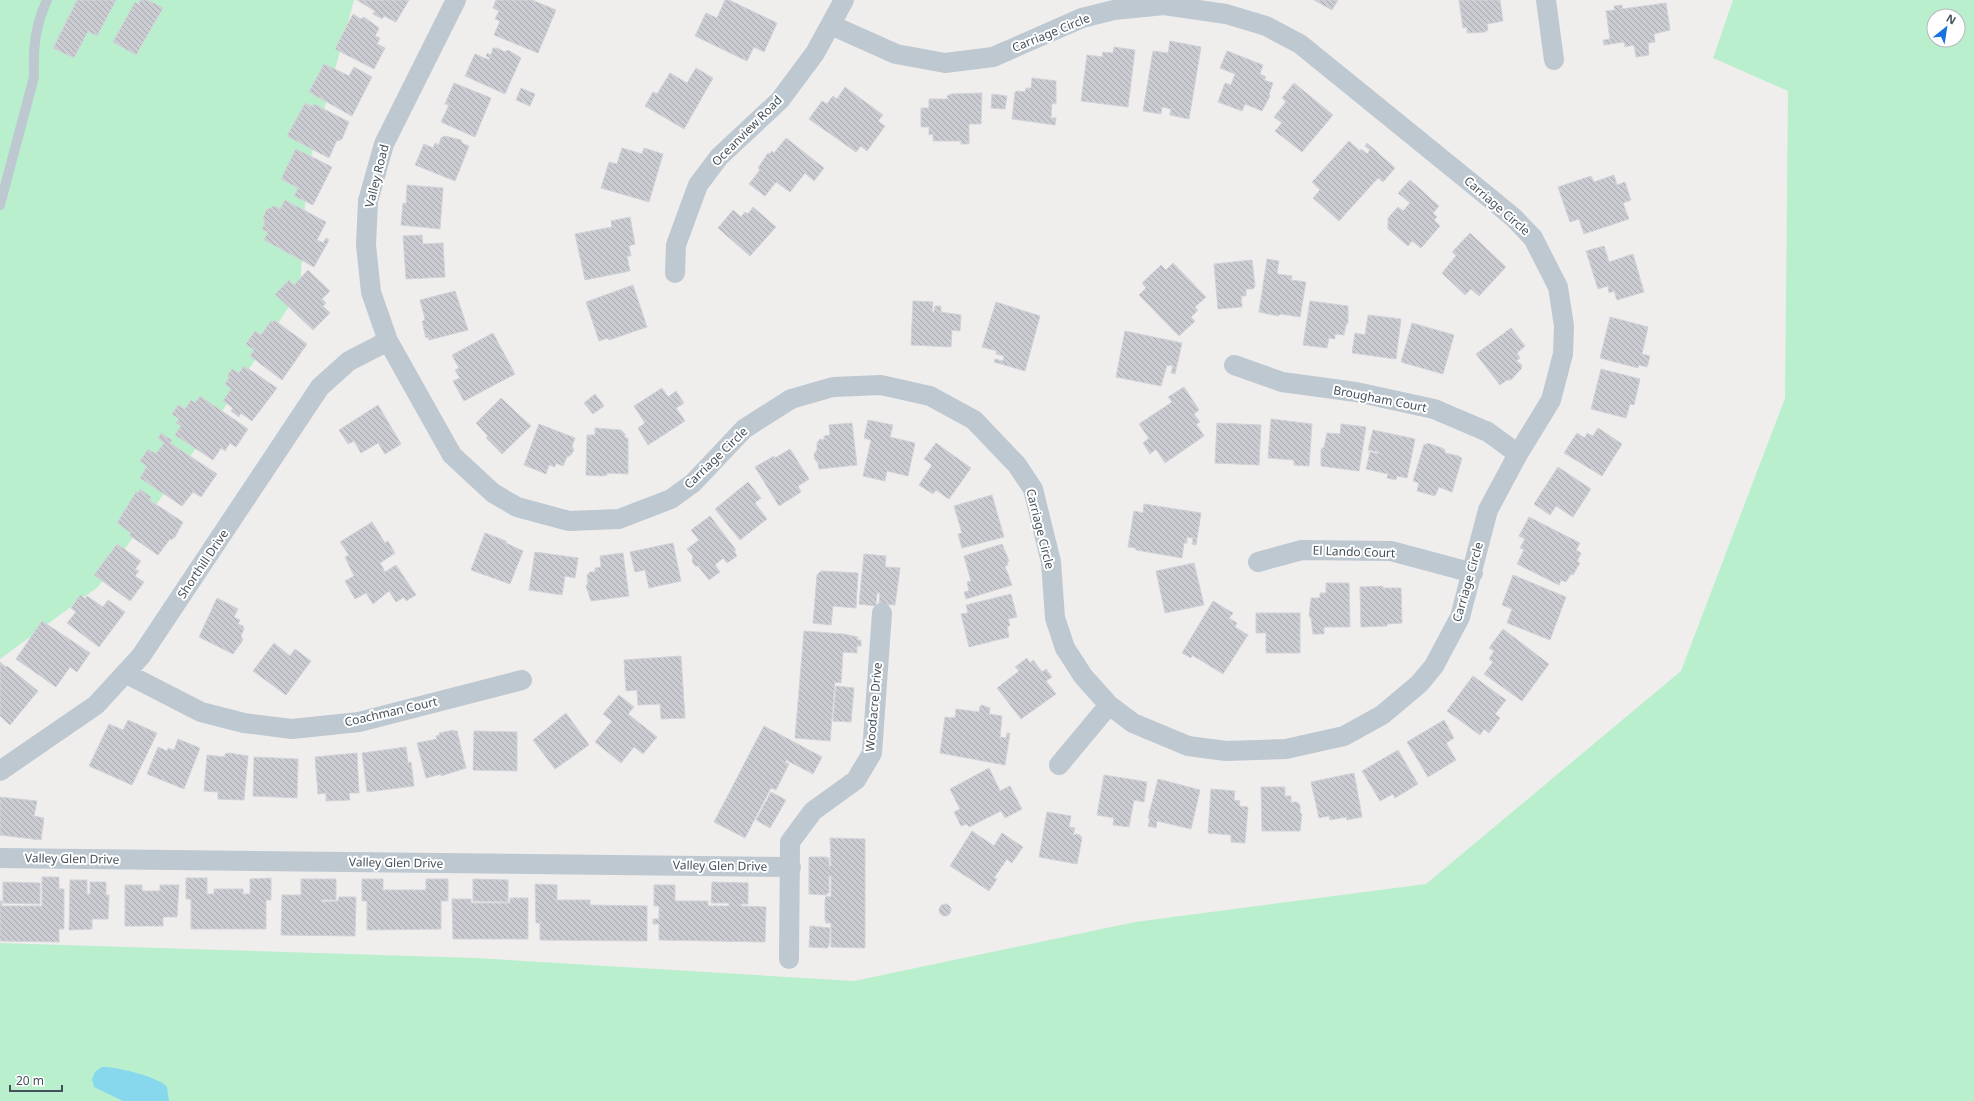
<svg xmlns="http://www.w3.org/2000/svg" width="1974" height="1101" viewBox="0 0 1974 1101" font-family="'Noto Sans',sans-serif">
<defs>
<pattern id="building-back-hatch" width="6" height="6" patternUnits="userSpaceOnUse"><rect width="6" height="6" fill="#caccd2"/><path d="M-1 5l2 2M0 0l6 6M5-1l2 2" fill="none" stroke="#a6a8ad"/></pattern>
</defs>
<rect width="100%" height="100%" fill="#f0eded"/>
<path fill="#baefce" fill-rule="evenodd" d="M0,0H354L307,172L300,289L223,410L98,587L0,659Z
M1733,0H1974V1101H0V943L476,958L854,981L1135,922L1426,884L1681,671L1785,398L1788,91L1713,58ZM1934,16H1958V40H1934Z"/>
<path fill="#87d8ec" d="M102,1067C114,1066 160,1077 167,1087L169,1101H123L94,1087L92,1079L95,1072Z"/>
<path fill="url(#building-back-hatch)" stroke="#d1d3d9" d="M77,0H116L97,36L88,31L74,58L53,48Z
M141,0H148L163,8L136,55L113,42L135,2L138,4Z
M357,0H409L396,22L384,16L382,19L373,14L375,11Z
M496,0H532L556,10L538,53L494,35L500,21L495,19L499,11L493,8Z
M725,0H729L777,23L764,52L754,47L747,61L695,36L706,13L717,18Z
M1314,0H1338L1332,10Z
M1459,0H1500L1503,21L1487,24L1488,30L1485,32L1467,33V27L1463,28Z
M1666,3L1670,30L1654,34L1655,42L1648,43L1649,55L1636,57L1634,45L1625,47L1624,42L1604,45L1603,40L1610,39L1606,11L1615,10L1614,6L1622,5V9Z
M353,14L361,19L364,17L379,28L375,36L380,38L377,44L385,48L374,69L335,49Z
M1170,41L1201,47L1189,119L1170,115L1171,109L1162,107L1161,114L1143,111L1153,51L1168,53Z
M1114,47L1135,50L1128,107L1081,101L1087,55L1102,57L1103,52L1113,53Z
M493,48H497L505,52L508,50L521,58L505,94L465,76L475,54L489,60L490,58L486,56L487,53L491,55Z
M1227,51L1263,65L1260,74L1266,77L1264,80L1273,83L1269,94L1270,96L1262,111L1245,104L1242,111L1218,102L1225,83L1231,85L1235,74L1220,68Z
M324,64L349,76L354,67L372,77L352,116L309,92Z
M696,68L713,78L684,129L645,106L653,92L657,94L670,73L687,83Z
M1032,78L1056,81V104L1052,103L1051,118H1056L1055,125L1012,119L1015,92L1018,91L1025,92L1026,88H1031Z
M454,83L491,98L475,137L441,122L449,105L445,104Z
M1294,83L1333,115L1302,152L1275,131L1282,123L1274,117L1286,102L1282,98Z
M845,87L883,115L878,121L885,126L867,151L861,146L856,152L809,119L822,101L827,104L833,96L837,99Z
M521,88L535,94L530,106L516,100Z
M982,93L981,124H969V144H961V141H933V134L929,135V127H921V108H929V99H948L947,96L951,94Z
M992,94L1007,96L1005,109L991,108Z
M305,103L312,107L314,104L349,122L342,139L339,141L337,140L329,158L287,136Z
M445,136L461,140L462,143L469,146L455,181L415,165L424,144L433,148L435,143L439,145L441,138Z
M786,138L824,168L814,181L805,173L790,192L776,182L765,196L749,184L760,170L758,168L768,153L769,154L772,151L774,153Z
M1349,141L1360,151L1361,149L1367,154L1370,150L1365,146L1367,143L1395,168L1383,182L1378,178L1339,221L1313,198L1320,190L1312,182Z
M622,148L642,154L644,148L663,154L649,202L601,188L609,162L617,164Z
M296,149L332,167L313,205L294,196L298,188L281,179Z
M1614,175L1617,185L1625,182L1631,200L1623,203L1629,219L1584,234L1579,219L1570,222L1558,187L1591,176L1594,182Z
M1410,180L1439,206L1433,213L1437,217L1434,220L1440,226L1421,248L1412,241L1408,246L1388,229V218L1398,207L1403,211L1410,203L1398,193Z
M407,185L443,188L440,229L401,225L403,203L406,204Z
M285,200L326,222L317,240L323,243L326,238L329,240L314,267L264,240L268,232L262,229L265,223L263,219L266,210L274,206L280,209Z
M753,207L776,227L750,256L718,228L733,210L741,217L745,212L748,214Z
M630,217L635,244L629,246L631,256H627L630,271L585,280L575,234L612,227L611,221Z
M1470,233L1506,267L1479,296L1471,289L1465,295L1442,273L1456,256L1452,252Z
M422,235L423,244L443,243L445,277L406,279L403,236Z
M1604,246L1609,262L1633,254L1644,292L1617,300L1614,291L1609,293L1608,286L1598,289L1586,251Z
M1267,259L1279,261L1277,274L1292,276L1291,280L1306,282L1300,317L1281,314L1278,316L1259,312Z
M1252,260L1255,286L1253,289H1246V296H1241L1242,307L1218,309L1214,264Z
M1173,263L1206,297L1195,307L1198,310L1191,317L1195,321L1179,336L1139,295L1146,288L1142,283L1161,265L1166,270Z
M308,270L330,291L322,299L326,303L323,306L330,313L313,330L275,294L289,280L294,285Z
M633,285L647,327L609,340L608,338L599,341L586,302Z
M455,291L468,330L429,340L428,337L426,338L422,322L425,319L420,300Z
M913,301L933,302L932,312H934L935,306H941V312L961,315L960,331L952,330L951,347L911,345Z
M1310,301L1348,306V323L1346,325L1344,335L1335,334V339L1329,338L1327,348L1303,345Z
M996,302L1040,316L1025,371L994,362L995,359L1003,361L1004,356L996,354L997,351L982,347Z
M1368,315L1401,319L1396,359L1352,353L1355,333L1365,335Z
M1610,317L1648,327L1642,354L1650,356L1647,367L1639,365L1638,368L1600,358Z
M274,320L307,344L282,380L250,356L254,350L246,344L255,331L261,335L271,321L273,322Z
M1412,323L1454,335L1443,374L1401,362Z
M1511,328L1525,346L1517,353L1520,358L1516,361L1522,365L1521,369L1511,380H1507L1500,385L1476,354Z
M1125,331L1182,343L1175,374L1171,373L1173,366L1167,365L1161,386L1116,377Z
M493,333L515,374L464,401L453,381L460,378L455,370L459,368L452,355Z
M244,366L277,388L252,421L241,413L239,417L231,411L233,408L223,401L231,389L225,384L229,378L227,376L232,369L239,373Z
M1601,369L1640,379L1634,405L1630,404L1626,418L1591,409Z
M1184,387L1199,410L1194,414L1200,422L1196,424L1204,436L1165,463L1156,449L1150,454L1143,443L1149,438L1139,424L1172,402L1168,397Z
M662,388L668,397L676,391L684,403L676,408L685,421L648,445L638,428L645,423L634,406Z
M595,394L604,406L593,414L584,403Z
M200,396L248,429L236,447L230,443L225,451L221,448L213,460L175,435L181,426L176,423L179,419L172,414L178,405L185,409L191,400L195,403Z
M501,398L531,426L502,454L486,438L488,436L476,423Z
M378,405L401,444L385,454L378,443L361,453L354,441L348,444L339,430Z
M1271,419L1312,424L1309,466L1294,465V460L1268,458Z
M868,420L893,425L890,437L915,443L908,476L887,471L885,481L863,476L871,440L864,438Z
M852,423L857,465L819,469L818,463L815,460L814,454L817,450V443L820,439L824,440V436L830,435L829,425Z
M1217,423L1261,425L1259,465L1215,463Z
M539,424L575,438L572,446L574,450L571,455L567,457L563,466L556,463L555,467L549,465L546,474L524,465Z
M1341,424L1366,427L1359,471L1321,466V449L1324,447L1327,433L1340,434Z
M595,428L621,430L625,434V438H628V474L607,473V475L603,476L586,475L587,435H595Z
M1598,428L1622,444L1602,476L1564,453L1577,433L1585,438L1587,433L1593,436Z
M1373,430L1415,439L1407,478L1397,476L1396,480L1387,478L1388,474L1366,469L1370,452L1378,454V452L1368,450Z
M161,433L172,440L170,443L217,474L201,497L193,492L182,506L140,478L147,466L140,461L148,449L156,454L164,443L158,438Z
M936,443L971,468L949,499L936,490L933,494L919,485L932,465L924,459Z
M1427,443L1442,448L1445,450V453L1459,456V457L1462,458L1452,492L1439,487L1435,496L1417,491L1419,483L1413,481L1424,444L1427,445Z
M790,449L809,479L798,486L801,492L779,506L755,467L774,456L775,458Z
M1558,467L1591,489L1573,517L1556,506L1550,515L1534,504Z
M748,482L761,498L755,503L767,519L740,540L715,509Z
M140,489L151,497L149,500L183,522L175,537L171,540L170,539L158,555L129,535L131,533L117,523L136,492L138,493Z
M992,495L1004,537L962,548L958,534L962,533L954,506Z
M1144,504L1201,513L1196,545L1192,544L1193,538L1187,537V543H1184L1182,558L1136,550V548L1128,547L1134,511L1143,513Z
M710,516L736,550L734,551L737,556L727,563L723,558L715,565L720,572L709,580L698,566H695L692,561L693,556L687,549L699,540L691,530Z
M1529,517L1580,543L1576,550L1581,553L1577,562L1580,563L1573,575L1571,574L1566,582L1561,580L1559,585L1517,564L1524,550L1520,548L1525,539L1519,536Z
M372,522L385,543L388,541L395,553L380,563L385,572L396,565L416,595L406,601L404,597L396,602L389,591L373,604L366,593L355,599L345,581L354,576L345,557L349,555L340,542Z
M485,533L506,541V543L523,551L510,584L471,570Z
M673,543L681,581L649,588L645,570L635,572L630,552Z
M117,544L141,561L135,569L139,571L135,576L144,582L130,601L94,575Z
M1002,544L1009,561L1007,562L1008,565L1005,566L1012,585L966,599L964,592L969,591L967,582L971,581L964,556Z
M535,552L578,558L575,578L565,576L562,595L529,590Z
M623,553L629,596L591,601L586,586L588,583L587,575L590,572H595V568L601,567L600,556Z
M864,554L886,556L885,567L900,568L895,605L879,604L880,593H877L876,606L859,604Z
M1194,563L1204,605L1165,613L1156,571Z
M821,571L858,573L856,608L833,606L831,625L813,623L817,575Z
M1513,575L1566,597L1550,640L1507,623L1512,609L1502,605Z
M1326,583H1349L1350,627H1324V634H1313L1311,618L1309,616L1311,598H1320V593H1326Z
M1383,586V588H1401L1402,623L1387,624V626L1361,627L1360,587Z
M1011,594L1017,617L1008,619L1010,626H1007L1009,637L969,647L961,614L968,613L966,605Z
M80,595L85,599L87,596L103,607L108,600L125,612L99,647L67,623L76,612L71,608Z
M217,598L238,609L234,617L240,620L238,624L243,626L244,629L241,636L243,640L233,654L199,637Z
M1213,601L1233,613L1229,618L1237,623L1235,627L1248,635L1223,674L1192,655L1191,658L1182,653Z
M1256,613H1300V653H1266V633H1256Z
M42,621L90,653L77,672L70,667L56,687L16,659Z
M1503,629L1549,664L1522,701L1484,674L1493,662L1489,659L1494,651L1489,648Z
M804,631L843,634L858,637L857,640H861V646H857V653L843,652L841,683L835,682L830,741L795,738Z
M274,643L290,656L295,649L311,661L286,695L253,671Z
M681,656L685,718L661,719L660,704L638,705L637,690L626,691L624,660Z
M1027,658L1030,663L1033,660L1042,672L1046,669L1052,677L1046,681L1056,694L1021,719L997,688L1019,671L1015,667Z
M0,662L6,667L7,666L38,691L10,725L0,716Z
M1473,676L1506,700L1495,714L1500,718L1489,733L1484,729L1480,735L1447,711Z
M836,686L854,688L851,722L833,721Z
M619,695L634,707L628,714L657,737L643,754L634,747L621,763L595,742L612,721L603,714Z
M982,705L990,708L989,714L1002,716L1000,737L1006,738L1007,733H1010L1005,765L940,753L945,717L955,718L956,709L979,712L980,706Z
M566,713L589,745L555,769L533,740Z
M128,720L157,733L132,785L89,766L109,724L123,730Z
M1444,720L1454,738L1446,743L1456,760L1428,777L1407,742Z
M764,726L822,757L813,774L786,760L785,762L789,764L776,790L771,788L745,838L714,822Z
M454,730V731H457L466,768L441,776V774L426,778L417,743L437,739L436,736L440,735L439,733Z
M474,731L517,732V771L473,770Z
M178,739L200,748L184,789L147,774L158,747L167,751L168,748L174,750Z
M406,747L408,763L411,762L414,786L367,792L362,753Z
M1398,750L1418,784L1395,798L1393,794L1380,801L1362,771Z
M229,753L248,756L244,800L218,799V792L204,791L207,755L225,757V754Z
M357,753L359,793H349L350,800L326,801V793L318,794L315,757Z
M254,757L298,759L297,798L253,796Z
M989,768L1000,791L1010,786L1022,809L1005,818L1001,811L969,827L967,824L961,826L954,812L960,809L950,789Z
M1354,773L1362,817L1347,820L1346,817L1330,820L1329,816L1319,818L1311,782Z
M1104,775L1147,782L1144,802L1134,800L1129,827L1113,825L1114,818L1097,815Z
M1158,779L1200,790L1191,829L1157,821L1156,828L1148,826L1150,819L1148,818Z
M1261,787H1285V796H1291V804L1292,802H1297L1300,805V813L1302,814L1300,831H1262Z
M1211,789L1235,791L1234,800L1240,801L1239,806L1248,807L1245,843L1231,842V835L1208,833Z
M771,792L786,800L770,828L756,820Z
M0,797L37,801L34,816L44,818L41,840L0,835Z
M1047,812L1071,816L1069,827L1075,828L1073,835L1076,834L1080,835L1082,838L1077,864L1039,857Z
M972,831L994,846L1002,833L1023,847L1012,863L1007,859L994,878L997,879L989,891L950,866Z
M830,838L865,839V948L831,947V923H826L825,920V900L826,896L831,897V876H829V893H827V895L809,894V857H827V858H829V866H831Z
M42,877H59V889H64V929H59V942L0,941V901H2V906H42Z
M186,878H207V894H214V889H243V894H250V879L271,878V900H266V929H191V899H186Z
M301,879H336V900H322L321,902L338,901L339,897H356L355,936L281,935L282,895H301Z
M362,879H383V890H426V879H448V901H441V929L367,930V901H362Z
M473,879L508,880V902L473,901Z
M70,880H87V894H90V882H106V895H109L108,919H92V929L69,930Z
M3,882L40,883V904L3,903Z
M712,882L748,883V904H741V906L766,907L765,942L659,940V924H653V919H659V906H654V885H675V901H708V906H729V903H711Z
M535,884L557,885V900H590V905L647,906V941L540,940V923H536Z
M125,885H142V891H160V885H179L177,917H163V926H125Z
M510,898H528V939H453L452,899H471V903H510Z
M939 910a6 6 0 1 1 12 0a6 6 0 1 1-12 0Z
M810,926L830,928L829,946L827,948L809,947Z"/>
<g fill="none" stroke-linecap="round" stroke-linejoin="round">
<path stroke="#bdc8d0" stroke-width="10" d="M0,205L34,77C33,47 35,27 47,0"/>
<path stroke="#bdc8d0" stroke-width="20" d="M456,0L384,144L368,201L366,245L371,292L388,341L452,455L493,493L517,507L569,521L619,519L671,499L693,483L744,429L791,399L833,387L881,385L930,396L974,420L1017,465L1033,489L1051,562L1055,618L1065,648L1083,676L1109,705L1133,723L1188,746L1226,751L1286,749L1344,736L1382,715L1419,684L1434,666L1460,617L1488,510L1518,454L1551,400L1563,354L1564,326L1558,287L1533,238L1514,218L1491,199L1300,44L1266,26L1226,14L1164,5L1114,10L1082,18L993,57L945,63L896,54L831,25
M1546,0L1554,60
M675,273L676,245L698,185L719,157L780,100L815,53L844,0
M1234,365L1282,382L1356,392L1434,409L1488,432L1518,454
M1258,562L1302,550L1391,551L1473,573
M125,673L201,712L244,723L292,729L359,722L522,680
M1059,765L1109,705
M0,771L96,705L141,656L320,387L349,361L388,341
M0,858L791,867
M789,959L790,842L813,811L856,780L872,753L882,613"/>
</g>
<g text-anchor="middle" stroke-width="4" stroke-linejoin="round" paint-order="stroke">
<g font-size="12" fill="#45515a" stroke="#fff">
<text transform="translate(1051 33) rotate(-22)" y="4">Carriage Circle</text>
<text transform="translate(747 131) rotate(-45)" y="4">Oceanview Road</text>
<text transform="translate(377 176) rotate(-76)" y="4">Valley Road</text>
<text transform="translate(1497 206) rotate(41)" y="4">Carriage Circle</text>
<text transform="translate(1380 399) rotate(11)" y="4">Brougham Court</text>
<text transform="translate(716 458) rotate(-44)" y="4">Carriage Circle</text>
<text transform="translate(1040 529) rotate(76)" y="4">Carriage Circle</text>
<text transform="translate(1354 552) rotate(2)" y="4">El Lando Court</text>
<text transform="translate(203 564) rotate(-56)" y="4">Shorthill Drive</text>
<text transform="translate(1468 582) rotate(-74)" y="4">Carriage Circle</text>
<text transform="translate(874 707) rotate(-85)" y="4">Woodacre Drive</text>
<text transform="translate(391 712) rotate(-13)" y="4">Coachman Court</text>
<text transform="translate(72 859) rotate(1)" y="4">Valley Glen Drive</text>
<text transform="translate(396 863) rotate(1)" y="4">Valley Glen Drive</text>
<text transform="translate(720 866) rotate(1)" y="4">Valley Glen Drive</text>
</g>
</g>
<g transform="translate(1946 28) rotate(30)"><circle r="19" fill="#ffffff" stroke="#b5b9bd"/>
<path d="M0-3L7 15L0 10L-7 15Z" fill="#1771df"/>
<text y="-6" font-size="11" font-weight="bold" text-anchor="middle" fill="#45515a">N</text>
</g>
<path d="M10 1085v6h52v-6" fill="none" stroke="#45515a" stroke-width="2"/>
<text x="16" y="1085" font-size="12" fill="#45515a" stroke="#ffffff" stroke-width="3" paint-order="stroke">20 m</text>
</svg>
